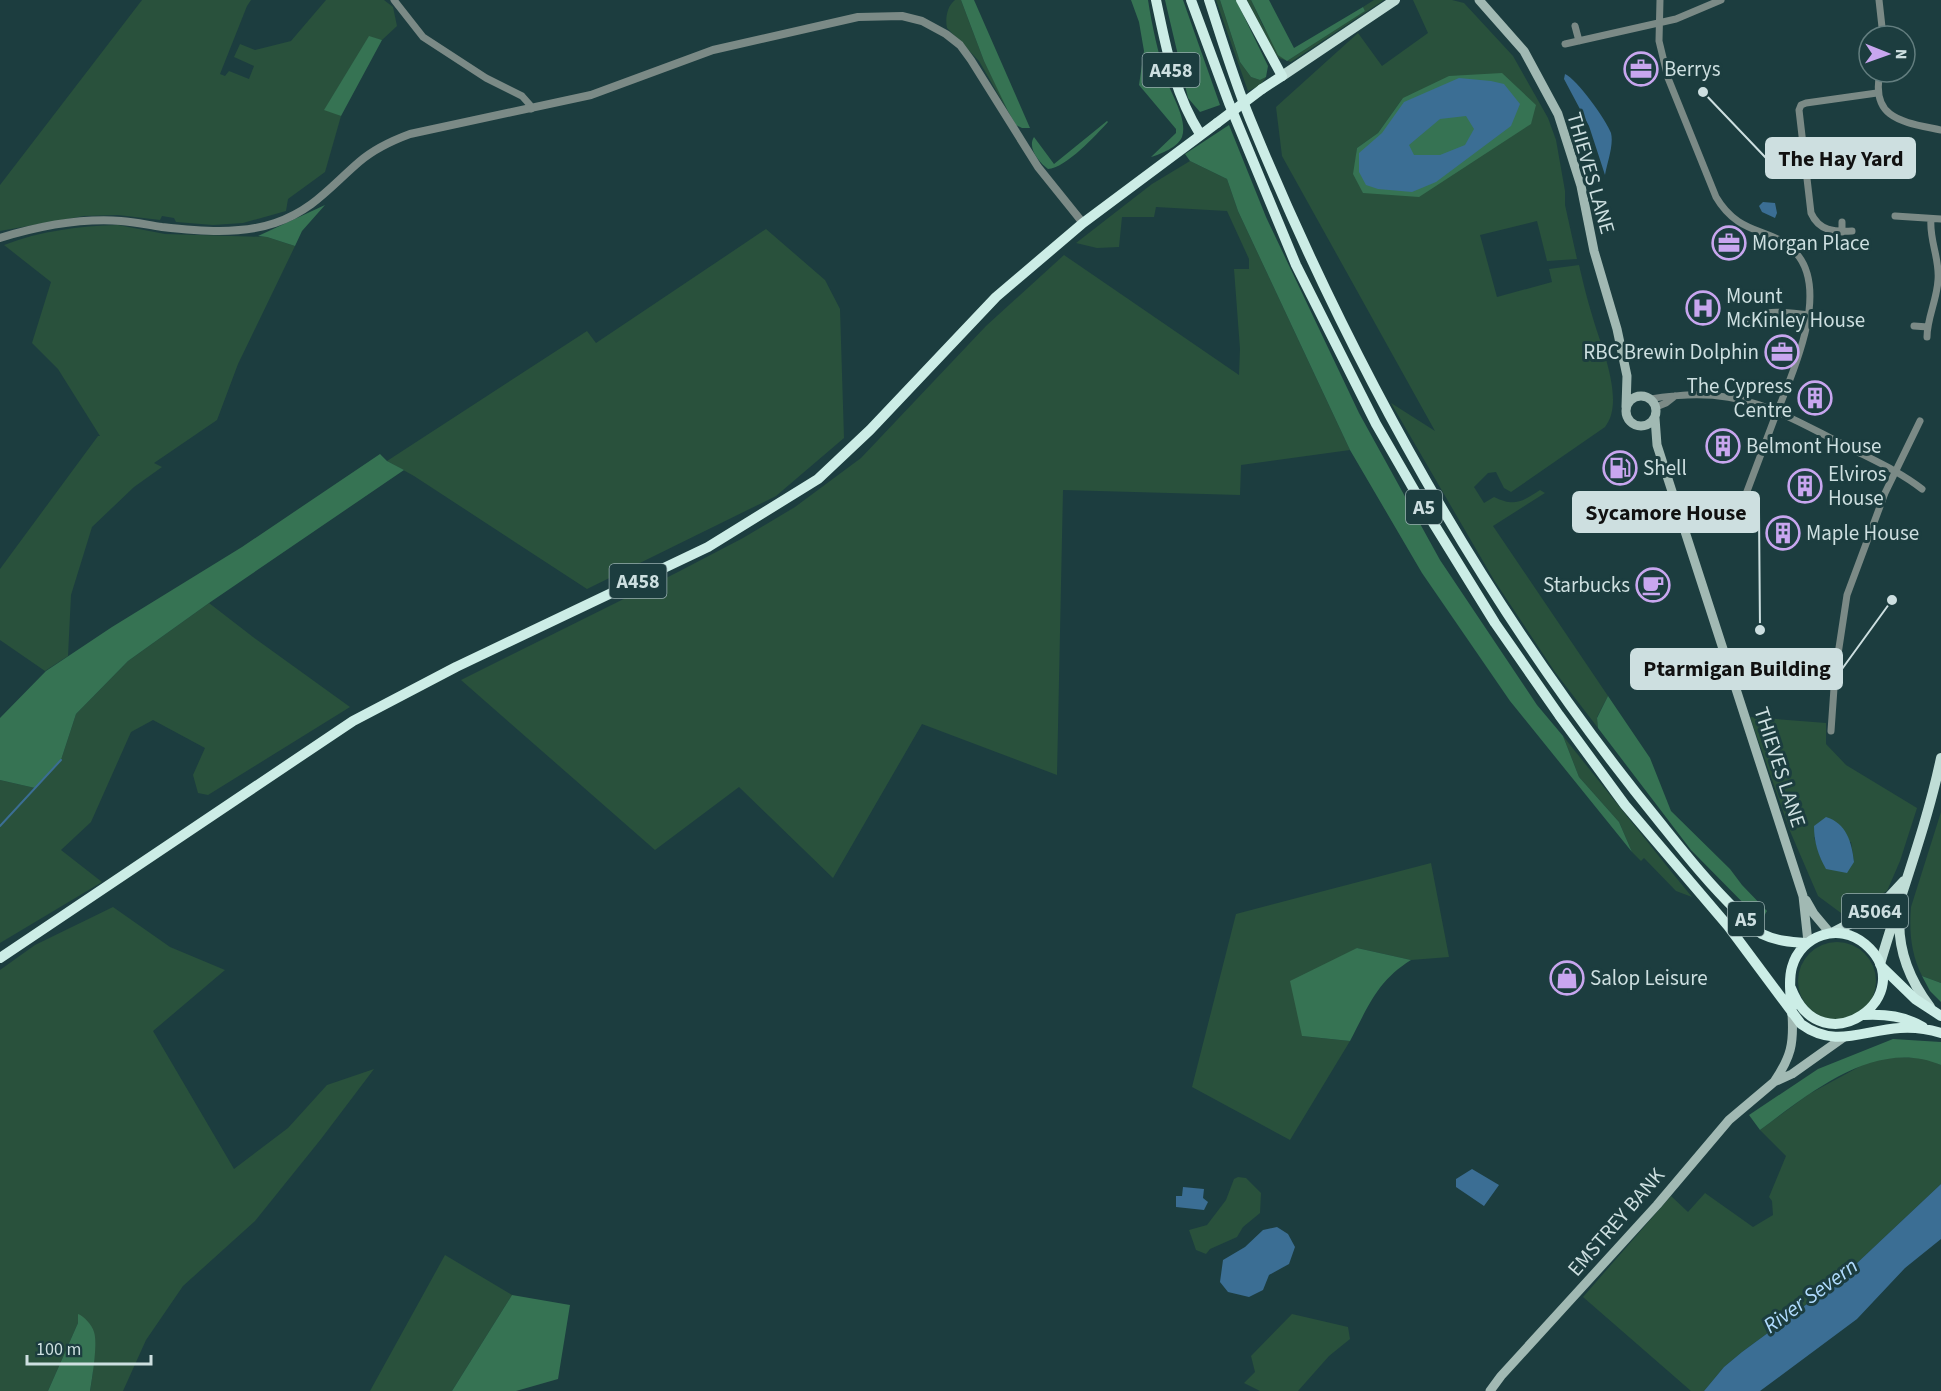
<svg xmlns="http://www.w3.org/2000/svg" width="1941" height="1391" viewBox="0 0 1941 1391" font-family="'Source Sans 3',sans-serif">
<rect width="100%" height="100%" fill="#1c3d3f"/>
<path fill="#29513c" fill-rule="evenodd" d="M142,0H251L247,6L220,74L225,76L229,71L249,79L254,66L234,57L240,44L255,50L291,41L326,0H384L393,7L397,26L382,40L369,37L325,109L341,116L325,172L288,199L286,211L243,223L213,225L176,222L174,218L162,216L160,220L118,215L84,216L0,231V185Z
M955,0H961L984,61L1016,125L979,61L947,28C945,19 947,6 955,0Z
M1216,0H1220L1240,62L1251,77L1260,80L1266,77L1268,73C1264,83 1258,87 1248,91Z
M1247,0H1251L1263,26L1287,61L1365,11L1363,7L1374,0H1384L1291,62L1279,58L1274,52Z
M1413,0H1452L1464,3L1513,56L1548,118L1556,140L1565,191V205L1577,259L1547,261L1537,221L1480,235L1497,297L1552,282L1549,269L1579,265C1583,282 1587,299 1592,315C1600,344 1626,401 1605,427L1511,492L1504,488L1496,472L1488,473L1474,487L1484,503L1494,497C1515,507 1521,502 1540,490L1545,493L1493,526L1608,696L1597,717L1598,728L1555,672L1494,580L1391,403L1435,431L1282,156L1276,107L1358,33L1382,66L1428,33ZM1403,98L1354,174L1357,148L1378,133Z
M1190,161L1227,179L1238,211L1350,450L1241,465L1240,495L1063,490L1057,775L922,724L833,878L739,787L655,850L461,680L676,573L743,538L795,507L861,458L986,326L1064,255L1239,375L1240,349L1234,269H1249V259L1227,211L1156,207L1154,217H1122L1119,247L1097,248L1076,243L1152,184Z
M118,225L165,234L267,237L295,246L238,364L217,420L154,463L162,467L134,487L92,527L71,595L68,656L45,671L0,640V569L98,436H100L58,369L32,343L51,282L4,245C40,231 79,226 118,225Z
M766,229L825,280L840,309L844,438L776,496L587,589L414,476L387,461L587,331L596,343Z
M209,603L253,637L350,707L208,795L198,793L193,775L205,748L153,720L131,732L91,822L61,850L102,882L0,943V780L35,788L61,760L76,714L128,661Z
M1750,717L1826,723V744L1846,765L1917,808L1900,861L1887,891L1871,901L1841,913L1818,896L1790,831ZM1814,837L1851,842L1854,862L1821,859Z
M1563,736L1674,875L1692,897L1676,891L1644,858L1641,861L1632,852L1619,822L1579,777Z
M1941,812V983L1922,976C1911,954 1909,931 1911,907Z
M1431,863L1449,957L1411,960L1357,948L1302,1036L1350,1041L1290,1140L1192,1087L1236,914Z
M113,907L170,947L225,970L153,1031L234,1169L288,1128L327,1085L374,1069L321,1139L255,1221L183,1286L146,1340L123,1391H90L93,1372L78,1315V1323L48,1391H0V970L35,945Z
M1798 981a39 39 0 1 1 78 0a39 39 0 1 1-78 0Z
M1892,1057L1926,1058L1941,1065V1184L1838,1281L1742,1352L1724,1367L1704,1391H1691L1583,1297L1671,1196L1688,1212L1705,1193L1753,1227L1773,1215L1772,1201L1769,1197L1786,1156L1760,1130L1809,1094L1868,1062Z
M1238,1177L1246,1178L1261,1193L1260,1213L1243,1227L1237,1237L1210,1249L1206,1254L1196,1250L1189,1230L1207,1225L1226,1200L1234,1179Z
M445,1255L512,1295L452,1391H370Z
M1292,1314L1348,1327L1350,1339L1329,1356L1298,1391H1260L1244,1383L1255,1372L1251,1356Z"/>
<path fill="#367353" d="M961,0H974L1030,128H1022L1016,125L1008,111L984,61Z
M1131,0H1148C1152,26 1158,53 1166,78C1171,95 1188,119 1182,137C1178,147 1161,154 1151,157L1176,133V129L1139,85L1144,51L1139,22Z
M1165,0H1183L1220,105L1200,112L1188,98Z
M1220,0H1236L1268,66L1266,77L1260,80L1251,77L1240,62Z
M1251,0H1269L1294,48L1363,7L1365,11L1287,61L1278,55Z
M369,36L382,40L341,116L324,110Z
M1502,73L1536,105L1531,124L1419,197L1363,193L1353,174L1357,148L1378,133L1403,98L1449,76Z
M1107,121L1108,122C1096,135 1066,168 1048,169C1039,162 1027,148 1034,137L1054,164Z
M1229,125L1266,217L1359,413L1440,560L1537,705L1563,736L1579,777L1619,822L1632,852L1510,701L1422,573L1350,450L1238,211L1227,179L1190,161L1185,154Z
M325,205L302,231L295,246L267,237L258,236Z
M380,454L387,461L404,470L209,603L128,661L76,714L61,760L35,788L0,780V718L46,671L112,627L242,547Z
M1608,696L1650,758L1671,811L1730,869L1742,885L1767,911L1761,921L1691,850L1598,728L1597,718Z
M1357,948L1411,960C1377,981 1368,1007 1350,1041L1302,1036L1290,981Z
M1922,976L1941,983V1002L1930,991Z
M1893,1039L1941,1042V1065C1876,1037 1810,1093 1760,1130L1749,1115L1818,1069Z
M512,1295L570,1305L558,1379L516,1391H452Z
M78,1314C84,1316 92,1325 94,1332C98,1343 92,1379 90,1391H48L78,1323Z"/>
<path fill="#3b6e94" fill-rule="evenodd" d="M1565,74C1576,78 1607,121 1611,133C1614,145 1607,163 1605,175L1589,126L1564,79Z
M1459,78L1491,81L1504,84L1520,104L1511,126L1436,182L1412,192L1378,189L1366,185L1359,172V153L1382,133L1404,102ZM1466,116L1474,129L1465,145L1440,155H1414L1409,145L1440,119Z
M1763,202L1775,203L1777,213L1775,218L1762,212L1759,206Z
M1826,817C1846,823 1852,842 1854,862L1847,873L1826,869C1818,855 1814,842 1814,826Z
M1472,1169L1499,1185L1484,1206L1456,1187V1179Z
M1941,1184V1239L1905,1268L1857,1319L1760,1391H1704L1724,1367L1742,1352L1838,1281Z
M1183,1187L1204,1189L1203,1198L1208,1202L1204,1210L1176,1207V1196H1182Z
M1277,1227L1288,1234L1295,1247L1289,1264L1269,1275L1263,1290L1249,1297L1228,1292L1220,1282L1223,1260L1245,1247L1263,1230Z"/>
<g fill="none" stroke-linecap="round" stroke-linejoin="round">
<path stroke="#3b6e94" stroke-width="2" d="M0,826L61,760"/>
<path stroke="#7b8a86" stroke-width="7" d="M394,0L423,37L486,78L522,96L530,105L531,109
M1660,0L1659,41L1668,78L1716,197C1740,238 1772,226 1796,253C1831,292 1791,377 1775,417C1765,443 1756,468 1746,494
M1879,0L1883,36
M1575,26L1579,41
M1565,44L1676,19L1721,0
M1880,72C1870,120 1904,122 1941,130
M1895,216L1941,219
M1842,222V232
M1852,231C1834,232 1819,231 1811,213L1799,110L1801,105L1806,103L1877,93
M1743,323C1766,308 1782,312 1808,315
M1914,326L1928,327
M1927,337C1927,318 1937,300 1938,280C1940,259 1929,240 1931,219
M1651,399C1663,396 1675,396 1687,395C1753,392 1790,418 1846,446C1873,460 1899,471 1922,489
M1656,407L1666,403L1675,396
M1831,731L1835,674L1847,595L1885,493L1920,421"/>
<path stroke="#7b8a86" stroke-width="8" d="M0,238C39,226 81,218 121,221C135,222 148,225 162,227C198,231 240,235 275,223C313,210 330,187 359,162C374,149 391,141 410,134L591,95L713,50L858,17L902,16L922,21L946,34L960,45L971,60L1038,167L1083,223"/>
<path stroke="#a1b9b3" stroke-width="9" d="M1479,0L1524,51L1558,114L1581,186L1594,251L1617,329L1627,376L1626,407
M1626 411a15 15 0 1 1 30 0a15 15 0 1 1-30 0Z
M1655,418L1657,445L1803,896L1808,942
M1806,900L1814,914L1830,933
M1774,1082C1791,1057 1794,1044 1792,1014
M1490,1391L1501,1376L1657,1205L1729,1120L1774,1082L1792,1074L1844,1037"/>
<path stroke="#bfddd6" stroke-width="10" d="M1282,76L1395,0
M1900,910C1896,947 1908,978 1930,1007
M1832,933L1878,909L1904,881
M1880,964C1900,895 1926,829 1941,758"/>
<path stroke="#ccede6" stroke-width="10" d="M1156,0C1166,47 1174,93 1200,134
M1191,0L1229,103L1296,265L1376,424L1432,521L1495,623L1559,715L1625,805L1728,926L1801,1024C1835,1049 1863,1030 1900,1028C1914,1027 1928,1029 1941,1033
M1209,0C1222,40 1234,80 1250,119C1353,370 1486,609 1658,820C1683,851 1708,883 1737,911C1745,918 1753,928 1762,934C1776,941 1791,942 1806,943
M1241,0L1282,76L1262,89
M0,958L353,721L456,667L708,547L818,479L870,430L996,297L1083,223L1217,123
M1881,966L1915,999L1941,1016
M1791,988C1822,1069 1924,994 1865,944C1839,922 1801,935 1792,967C1788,981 1791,998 1792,1013
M1864,1015C1886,1014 1904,1016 1923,1027"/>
<path stroke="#ccede6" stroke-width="10" d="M1217,123L1262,89"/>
</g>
<defs>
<g id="office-ring" transform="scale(1.725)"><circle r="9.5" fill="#1c3d3f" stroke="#c8a6ef" stroke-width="1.5"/><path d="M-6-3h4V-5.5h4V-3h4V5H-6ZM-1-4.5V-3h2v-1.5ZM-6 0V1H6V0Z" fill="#c8a6ef"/></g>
<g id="hospital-ring" transform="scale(1.725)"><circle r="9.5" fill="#1c3d3f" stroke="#c8a6ef" stroke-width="1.5"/><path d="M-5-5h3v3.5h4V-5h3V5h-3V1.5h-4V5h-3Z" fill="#c8a6ef"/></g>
<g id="building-ring" transform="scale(1.725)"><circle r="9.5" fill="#1c3d3f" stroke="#c8a6ef" stroke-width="1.5"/><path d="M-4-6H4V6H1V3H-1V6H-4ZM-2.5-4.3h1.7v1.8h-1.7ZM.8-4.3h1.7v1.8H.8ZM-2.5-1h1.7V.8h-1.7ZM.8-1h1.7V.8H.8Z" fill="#c8a6ef"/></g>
<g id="fuel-ring" transform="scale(1.725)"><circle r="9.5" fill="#1c3d3f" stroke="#c8a6ef" stroke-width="1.5"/><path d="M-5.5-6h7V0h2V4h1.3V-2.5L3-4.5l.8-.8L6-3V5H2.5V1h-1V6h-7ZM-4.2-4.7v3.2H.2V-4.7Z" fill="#c8a6ef"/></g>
<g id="cafe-ring" transform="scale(1.725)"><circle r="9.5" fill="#1c3d3f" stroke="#c8a6ef" stroke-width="1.5"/><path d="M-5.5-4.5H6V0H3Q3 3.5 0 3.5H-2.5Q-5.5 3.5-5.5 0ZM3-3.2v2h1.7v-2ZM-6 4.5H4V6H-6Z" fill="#c8a6ef"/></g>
<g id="shop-ring" transform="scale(1.725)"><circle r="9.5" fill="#1c3d3f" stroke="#c8a6ef" stroke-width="1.5"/><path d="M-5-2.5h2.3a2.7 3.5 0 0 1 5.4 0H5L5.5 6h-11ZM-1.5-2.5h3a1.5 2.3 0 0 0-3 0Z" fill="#c8a6ef"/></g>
</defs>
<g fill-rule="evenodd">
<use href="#office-ring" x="1641" y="69"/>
<use href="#office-ring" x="1729" y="243"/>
<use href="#hospital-ring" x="1703" y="308"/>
<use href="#office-ring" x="1782" y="352"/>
<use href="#building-ring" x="1815" y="398"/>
<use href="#building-ring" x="1723" y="446"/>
<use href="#fuel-ring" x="1620" y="468"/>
<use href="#building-ring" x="1805" y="486"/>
<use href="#building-ring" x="1783" y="533"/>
<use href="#cafe-ring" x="1653" y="585"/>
<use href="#shop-ring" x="1567" y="978"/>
</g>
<g text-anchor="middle" stroke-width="6" stroke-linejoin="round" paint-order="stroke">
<g fill="#1c3d3f" stroke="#98aeb0" stroke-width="1.5">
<rect x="1142.5" y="53" width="57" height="34" rx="4.5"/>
<rect x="1406" y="490" width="36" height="34" rx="4.5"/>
<rect x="609.5" y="564" width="57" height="34" rx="4.5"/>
<rect x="1842" y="894" width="66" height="34" rx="4.5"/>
<rect x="1728" y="902" width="36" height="34" rx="4.5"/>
</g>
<g font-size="20" font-weight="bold" fill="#cddfe0">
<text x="1171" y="77">A458</text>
<text x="1424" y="514">A5</text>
<text x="638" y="588">A458</text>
<text x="1875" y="918">A5064</text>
<text x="1746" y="926">A5</text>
</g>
<g font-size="21" fill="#cddfe0" stroke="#1c3d3f" text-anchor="start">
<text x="1664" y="76">Berrys</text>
<text x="1752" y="250">Morgan Place</text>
<text x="1726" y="303">Mount<tspan x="1726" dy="24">McKinley House</tspan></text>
<text x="1759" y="359" text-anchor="end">RBC Brewin Dolphin</text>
<text x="1792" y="393" text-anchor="end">The Cypress<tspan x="1792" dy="24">Centre</tspan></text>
<text x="1746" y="453">Belmont House</text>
<text x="1643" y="475">Shell</text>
<text x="1828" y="481">Elviros<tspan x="1828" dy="24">House</tspan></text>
<text x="1806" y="540">Maple House</text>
<text x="1630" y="592" text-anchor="end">Starbucks</text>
<text x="1590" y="985">Salop Leisure</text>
</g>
<g font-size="21" fill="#cddfe0" stroke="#1c3d3f">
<text transform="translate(1591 173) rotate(74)" y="7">THIEVES LANE</text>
<text transform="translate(1780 767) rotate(72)" y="7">THIEVES LANE</text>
<text transform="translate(1616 1222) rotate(-49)" y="7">EMSTREY BANK</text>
</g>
<g font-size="22" font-style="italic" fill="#b0dbfe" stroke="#1c3d3f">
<text transform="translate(1810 1295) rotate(-36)" y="8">River Severn</text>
</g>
</g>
<path fill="none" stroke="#cddfe0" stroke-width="2" d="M1703 92L1766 158M1760 630L1759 512M1892 600L1842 669"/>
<g fill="#cddfe0" stroke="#1c3d3f" stroke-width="2">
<circle cx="1703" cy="92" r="6"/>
<circle cx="1760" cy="630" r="6"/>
<circle cx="1892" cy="600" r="6"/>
</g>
<g fill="#cddfe0" stroke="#cddfe0" stroke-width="2">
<rect x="1766" y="138" width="149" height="40" rx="6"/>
<rect x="1573" y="492" width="186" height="40" rx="6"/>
<rect x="1631" y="649" width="211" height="40" rx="6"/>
</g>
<g font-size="22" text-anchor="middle" font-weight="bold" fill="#111">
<text x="1841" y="166">The Hay Yard</text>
<text x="1666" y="520">Sycamore House</text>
<text x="1737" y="676">Ptarmigan Building</text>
</g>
<g transform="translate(1887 54) rotate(91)"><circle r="28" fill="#1c3d3f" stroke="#637e7f" stroke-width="1.5"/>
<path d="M0-4.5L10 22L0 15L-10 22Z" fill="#c8a6ef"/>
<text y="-9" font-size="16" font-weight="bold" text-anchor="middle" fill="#cddfe0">N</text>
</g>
<path d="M27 1355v9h124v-9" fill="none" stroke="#cddfe0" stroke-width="3"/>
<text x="36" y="1355" font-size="18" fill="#cddfe0" stroke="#1c3d3f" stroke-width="4.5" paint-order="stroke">100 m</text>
</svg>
